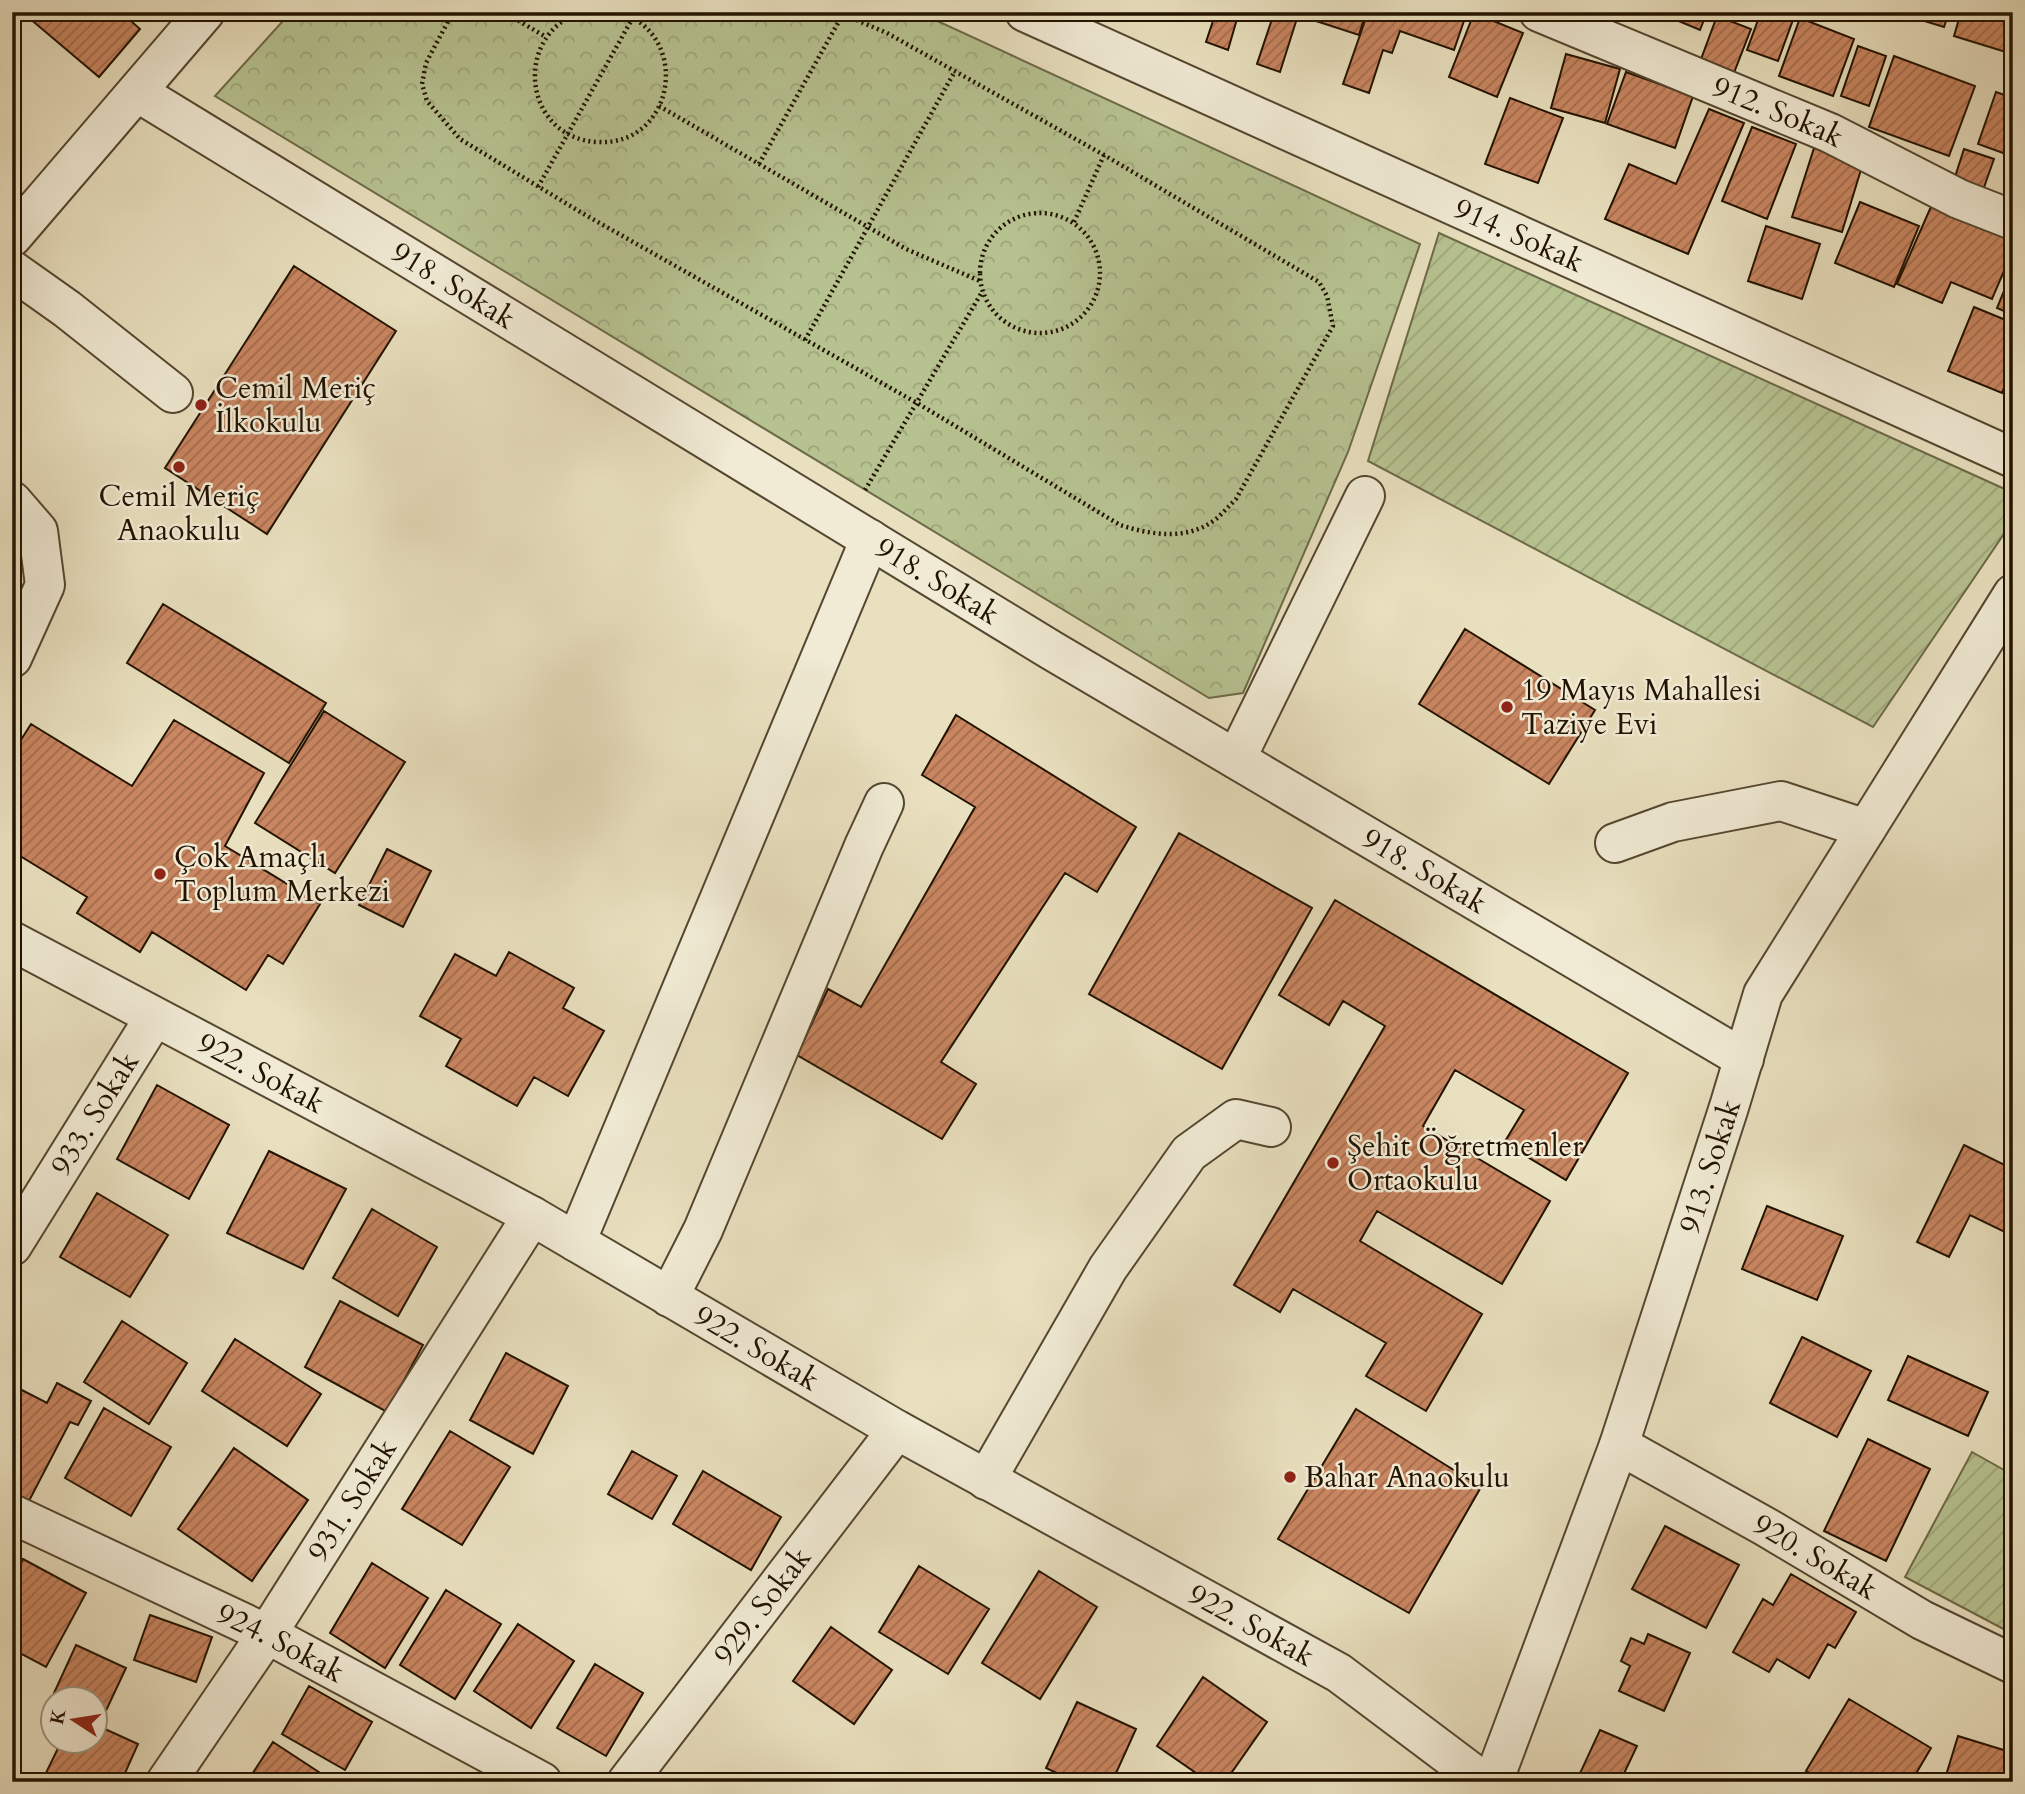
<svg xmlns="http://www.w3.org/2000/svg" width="2025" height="1794" viewBox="0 0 2025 1794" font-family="Cardo,serif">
<defs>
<pattern id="park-crowns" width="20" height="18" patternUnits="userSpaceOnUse" patternTransform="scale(1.75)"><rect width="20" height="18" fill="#b7c291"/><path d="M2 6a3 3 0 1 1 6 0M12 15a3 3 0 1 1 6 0" fill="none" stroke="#9da67b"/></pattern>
<pattern id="garden-furrows" width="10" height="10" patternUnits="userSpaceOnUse" patternTransform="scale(1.75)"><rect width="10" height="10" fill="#b7c291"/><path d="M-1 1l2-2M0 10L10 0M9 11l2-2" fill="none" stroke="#9da67b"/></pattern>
<pattern id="building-hatch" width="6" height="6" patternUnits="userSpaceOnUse" patternTransform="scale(1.75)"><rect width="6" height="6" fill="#c98661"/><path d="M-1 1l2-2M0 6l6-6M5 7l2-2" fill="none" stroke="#a36c4e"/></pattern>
</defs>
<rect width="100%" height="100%" fill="#e9e0bf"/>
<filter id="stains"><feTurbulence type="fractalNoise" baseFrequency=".00286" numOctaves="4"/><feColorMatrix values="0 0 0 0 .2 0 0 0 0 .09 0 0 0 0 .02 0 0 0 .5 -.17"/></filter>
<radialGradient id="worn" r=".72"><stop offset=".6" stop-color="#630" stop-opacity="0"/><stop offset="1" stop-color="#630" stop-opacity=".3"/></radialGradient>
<path fill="url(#park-crowns)" stroke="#6c6a48" stroke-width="2" d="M291,12H918L1420,244L1348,452L1243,693L1209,698L215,96Z"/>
<path fill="url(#garden-furrows)" stroke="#6c6a48" stroke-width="2" d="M1439,233L2007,490L2012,522L1873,727L1368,461Z
M1972,1452L2013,1475V1634L1905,1577Z"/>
<path fill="url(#building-hatch)" stroke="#221200" stroke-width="2" d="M22,12H121L140,29L99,77Z
M1216,12H1239L1228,50L1206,42Z
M1251,12H1299L1280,72L1257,64L1272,19Z
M1315,12H1366L1359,35L1313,20Z
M1368,12H1467L1454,50L1400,31L1392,53L1383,50L1369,93L1343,84Z
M1657,12H1707L1700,30Z
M1761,12H1781L1794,17L1778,61L1747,50Z
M1895,12H1949L1944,27Z
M1961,12H2013V39L2009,53L1954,36Z
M1474,13L1523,33L1497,97L1449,77Z
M1717,16L1751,29L1730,83L1697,70Z
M1800,18L1854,39L1833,96L1779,76Z
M1858,46L1886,56L1869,106L1841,96Z
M1566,54L1620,69L1605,123L1551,108Z
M1894,56L1975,86L1949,156L1869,127Z
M1626,72L1693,96L1675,148L1607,124Z
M1996,92L2013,98V170L2006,168V154L1978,144Z
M1510,98L1563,118L1538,183L1485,164Z
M1709,109L1744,123L1688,254L1605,219L1629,164L1676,184Z
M1752,127L1796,144L1767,219L1722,201Z
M1814,148L1863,163L1842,232L1792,217Z
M1964,149L1994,159L1982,193L1953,183Z
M1860,202L1919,226L1894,287L1835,263Z
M1933,202L2013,237V250L1992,299L1951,282L1942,303L1897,284Z
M1766,226L1820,244L1802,299L1748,281Z
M294,266L396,331L267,534L165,468Z
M2013,269V315L1997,308Z
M1974,307L2013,323V365L2002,393L1948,371Z
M163,604L326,703L289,763L127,663Z
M1465,629L1595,710L1549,784L1419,704Z
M324,711L405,762L335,873L255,823Z
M956,715L1136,827L1097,892L1065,873L941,1062L976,1084L942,1139L797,1055L828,989L861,1007L975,807L922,775Z
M174,720L264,773L225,846L320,904L283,964L268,955L246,990L152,932L140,952L77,913L87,897L12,851V754L31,724L132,786Z
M1179,833L1312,908L1222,1069L1089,994Z
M387,849L431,871L403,927L359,905Z
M1335,900L1628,1073L1566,1180L1504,1143L1524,1110L1455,1070L1423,1126L1550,1201L1502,1284L1377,1211L1360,1241L1482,1314L1426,1411L1366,1376L1386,1343L1293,1289L1280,1312L1234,1285L1385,1026L1343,1001L1329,1025L1279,995Z
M509,952L574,988L563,1008L604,1031L568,1096L534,1077L517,1106L446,1066L461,1039L420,1016L455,954L496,976Z
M157,1085L229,1125L189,1199L117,1159Z
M1964,1145L2013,1169V1236L1970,1215L1949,1257L1917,1242Z
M269,1151L346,1189L303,1269L227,1233Z
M97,1193L168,1235L130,1297L60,1257Z
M1767,1206L1843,1236L1817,1300L1742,1269Z
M372,1209L437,1247L398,1316L333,1278Z
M340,1301L423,1345L387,1412L305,1367Z
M122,1321L187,1363L149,1424L84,1382Z
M1802,1337L1871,1371L1837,1437L1770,1403Z
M235,1339L321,1394L287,1446L202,1391Z
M506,1353L568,1386L533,1454L470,1420Z
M1908,1356L1988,1392L1968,1436L1888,1400Z
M57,1383L91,1401L78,1425L70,1422L29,1501L12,1492V1385L47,1403Z
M104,1408L171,1447L131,1516L65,1478Z
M1356,1409L1481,1487L1409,1613L1278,1539Z
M450,1431L510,1467L462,1545L402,1509Z
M1868,1439L1930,1469L1886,1561L1824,1531Z
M234,1448L308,1500L252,1581L178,1529Z
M632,1451L677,1476L652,1519L608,1494Z
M703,1471L781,1517L751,1570L673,1524Z
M1665,1526L1739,1565L1706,1628L1632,1589Z
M23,1559L86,1593L46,1667L12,1649V1579Z
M372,1563L428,1598L385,1668L330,1633Z
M919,1566L989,1609L948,1674L879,1632Z
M1039,1571L1097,1607L1040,1699L982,1663Z
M1791,1574L1856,1612L1835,1648L1828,1644L1809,1678L1777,1659L1769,1672L1733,1652L1763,1599L1773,1605Z
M446,1590L501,1624L455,1699L400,1665Z
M150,1615L212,1637L196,1682L134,1660Z
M518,1624L574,1661L531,1728L474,1691Z
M831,1627L892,1670L854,1724L793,1681Z
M1648,1634L1690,1653L1664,1711L1619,1691L1630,1666L1621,1661L1631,1638L1644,1644Z
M76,1645L126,1668L103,1717L94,1712V1700H68L54,1693Z
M595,1664L643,1693L606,1756L557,1728Z
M1203,1677L1267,1722L1225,1782H1209L1157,1746Z
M309,1686L372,1722L345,1770L282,1734Z
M1849,1699L1931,1748L1911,1782H1825L1806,1771Z
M1077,1702L1136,1729L1112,1782H1076L1046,1768Z
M94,1724L138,1744L121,1782H54L44,1777L61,1742H94Z
M1600,1730L1637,1746L1620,1782H1576Z
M1958,1736L2010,1752L2001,1782H1944Z
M273,1742L334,1782H247Z"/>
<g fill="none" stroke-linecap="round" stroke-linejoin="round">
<g stroke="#544630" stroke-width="42">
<g id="minor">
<path id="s1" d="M1025,12L2013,458"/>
<path id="s2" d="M1539,12L1830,133L1959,199L2013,220"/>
<path id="s3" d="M137,92L1051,650L1744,1059"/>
<path d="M12,237L205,12"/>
<path d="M12,270L67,309L173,393"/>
<path d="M12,501L38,531L45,585L12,658"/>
<path d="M1236,759L1365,496"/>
<path d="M1615,843L1673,822L1781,801L1866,829"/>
<path id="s4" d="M12,941L532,1216L897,1430L1339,1673L1484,1782"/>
<path d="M576,1242L870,539"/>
<path id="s5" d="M12,1246L154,1018"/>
<path d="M669,1297L703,1230L864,846L884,803"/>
<path id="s6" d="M1619,1445L1766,1527L1922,1620L2013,1664"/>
<path d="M986,1480L1108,1268L1189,1153L1236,1119L1271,1127"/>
<path id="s7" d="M12,1514L267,1634L542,1782"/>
<path id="s8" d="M166,1782L267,1634L532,1216"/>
<path id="s9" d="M627,1782L897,1430"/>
<path id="s10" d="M1493,1782L1619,1445L1729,1107L1763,994L2013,594"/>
</g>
</g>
<path stroke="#221200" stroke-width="4.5" stroke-dasharray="2 3.5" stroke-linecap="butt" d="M453,12L426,63L422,84L427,101L460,139L582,213L917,403L1120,525C1151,535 1188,541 1216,519C1223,513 1229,506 1236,499L1333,326L1327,296L1319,282L1104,155L887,33L838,12
M504,12L546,37
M581,12C511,36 524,139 598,142C674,146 693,37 620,12
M659,106L906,249L980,281
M759,164L843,14
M538,187L636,12
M980 273a60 60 0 1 1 120 0a60 60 0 1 1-120 0Z
M1074,222L1104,155
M805,340L955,71
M865,490L982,292"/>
<use href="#minor" stroke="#f1ebd5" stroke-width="38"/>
</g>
<g fill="#8f2418" stroke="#f1ebd5" stroke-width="2.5">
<circle cx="201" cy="405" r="7"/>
<circle cx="179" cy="467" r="7"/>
<circle cx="1507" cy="707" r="7"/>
<circle cx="160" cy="874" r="7"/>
<circle cx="1333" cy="1163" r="7"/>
<circle cx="1290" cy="1477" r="7"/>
</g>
<g text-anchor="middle" stroke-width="5" stroke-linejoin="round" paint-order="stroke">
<g font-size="30" fill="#221200" stroke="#f1ebd5">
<text dy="10" stroke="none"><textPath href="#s2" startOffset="259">912. Sokak</textPath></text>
<text dy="10" stroke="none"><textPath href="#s1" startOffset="542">914. Sokak</textPath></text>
<text dy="10" stroke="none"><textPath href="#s3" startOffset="371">918. Sokak</textPath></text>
<text dy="10" stroke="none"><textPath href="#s3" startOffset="938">918. Sokak</textPath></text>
<text dy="10" stroke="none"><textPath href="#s3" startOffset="1505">918. Sokak</textPath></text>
<text dy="10" stroke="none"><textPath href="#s4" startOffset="282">922. Sokak</textPath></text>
<text dy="10" stroke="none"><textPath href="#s5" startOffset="156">933. Sokak</textPath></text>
<text dy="10" stroke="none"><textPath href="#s10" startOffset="653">913. Sokak</textPath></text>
<text dy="10" stroke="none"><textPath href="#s4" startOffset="849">922. Sokak</textPath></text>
<text dy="10" stroke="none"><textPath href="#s8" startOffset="338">931. Sokak</textPath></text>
<text dy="10" stroke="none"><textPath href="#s6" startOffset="226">920. Sokak</textPath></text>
<text dy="10" stroke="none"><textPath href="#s9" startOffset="222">929. Sokak</textPath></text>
<text dy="10" stroke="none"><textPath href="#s4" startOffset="1416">922. Sokak</textPath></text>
<text dy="10" stroke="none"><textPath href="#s7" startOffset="298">924. Sokak</textPath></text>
</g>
<g font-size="30" fill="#221200" stroke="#f1ebd5" text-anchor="start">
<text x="215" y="398">Cemil Meriç<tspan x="215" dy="34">İlkokulu</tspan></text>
<text x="179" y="506" text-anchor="middle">Cemil Meriç<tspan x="179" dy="34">Anaokulu</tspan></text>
<text x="1521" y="700">19 Mayıs Mahallesi<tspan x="1521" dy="34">Taziye Evi</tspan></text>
<text x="174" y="867">Çok Amaçlı<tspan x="174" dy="34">Toplum Merkezi</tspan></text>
<text x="1347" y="1156">Şehit Öğretmenler<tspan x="1347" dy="34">Ortaokulu</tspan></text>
<text x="1304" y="1487">Bahar Anaokulu</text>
</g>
</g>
<rect width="2025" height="1794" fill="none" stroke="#e9e0bf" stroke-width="42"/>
<rect x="14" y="14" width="1997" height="1766" fill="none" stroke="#221200" stroke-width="3.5"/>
<rect x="21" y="21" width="1983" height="1752" fill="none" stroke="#221200" stroke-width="2"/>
<g transform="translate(74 1720) rotate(282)"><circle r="33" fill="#f1ebd5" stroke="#9e9480" stroke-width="2"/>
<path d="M0-5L12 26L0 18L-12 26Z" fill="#8f2418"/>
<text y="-10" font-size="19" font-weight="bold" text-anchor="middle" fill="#221200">K</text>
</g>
<rect width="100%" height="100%" filter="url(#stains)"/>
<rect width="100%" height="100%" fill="url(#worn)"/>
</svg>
